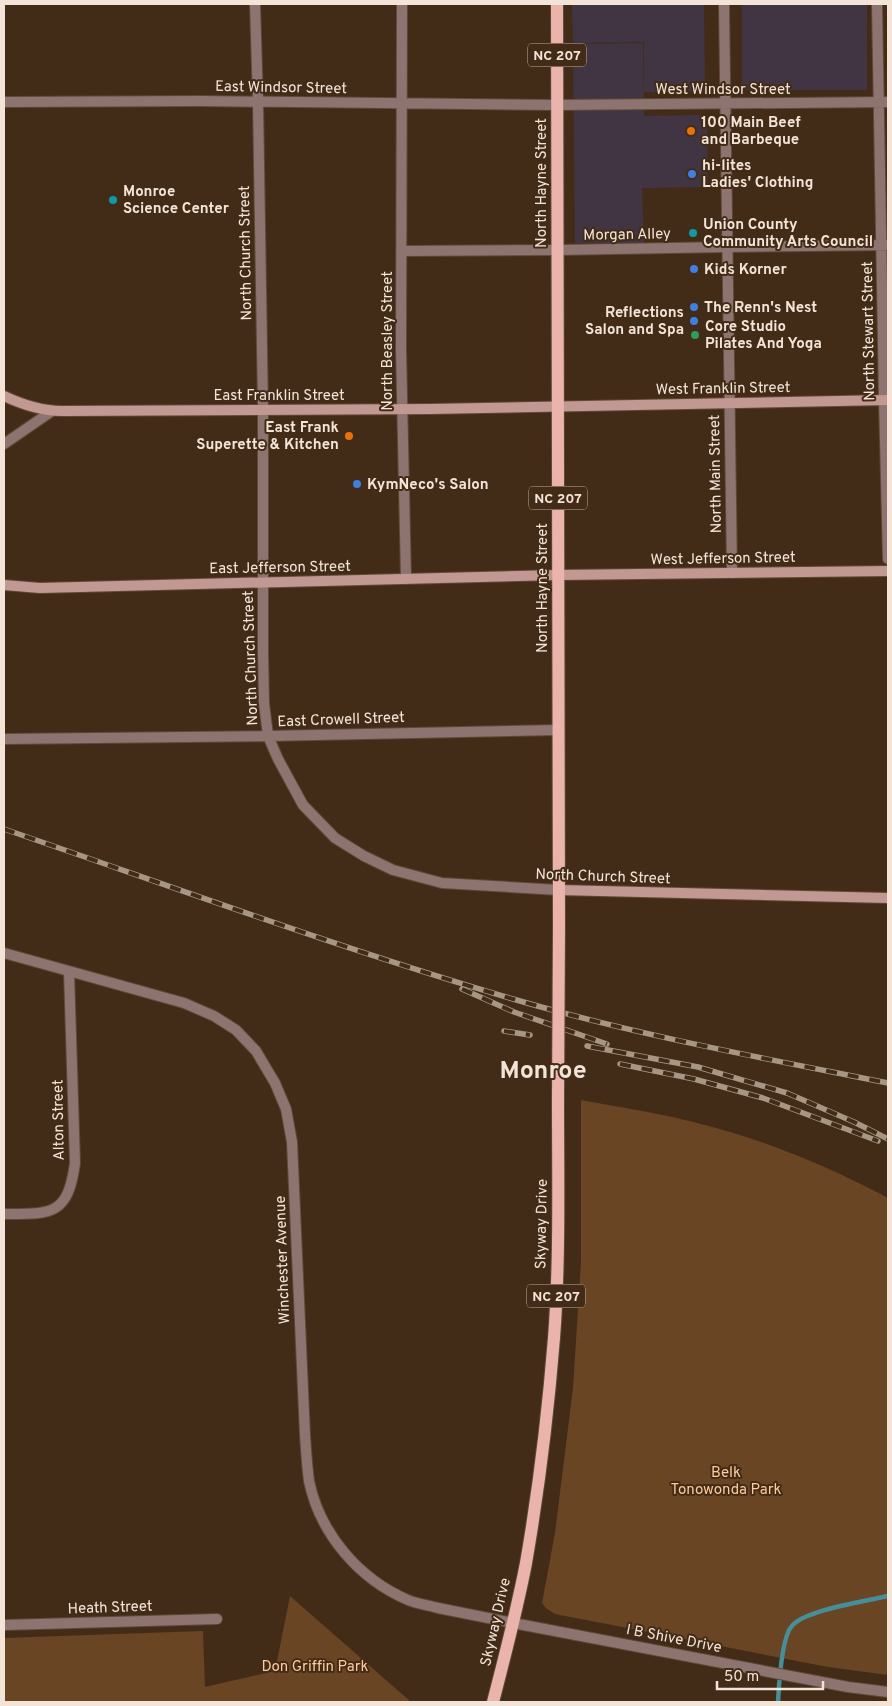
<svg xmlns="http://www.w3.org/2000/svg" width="892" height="1706" viewBox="0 0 892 1706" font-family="Overpass,sans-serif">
<rect width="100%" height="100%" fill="#432c17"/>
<path fill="#413544" d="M572,4H704L705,91L644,92V42L573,43Z
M742,4H867V90H742Z
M643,43L644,116L707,115L708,187L642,188L644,243H575L573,44Z"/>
<path fill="#694523" d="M581,1100C617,1107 654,1112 689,1121C758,1137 826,1165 888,1198V1675L828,1667L555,1614L546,1608L542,1603L555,1533L573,1388L581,1262Z
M290,1596L411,1702H4V1638L203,1631L205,1687L275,1671Z"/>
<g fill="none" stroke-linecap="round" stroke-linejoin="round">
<path stroke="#458f99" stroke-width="4.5" d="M778,1702C779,1685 781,1640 791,1627C803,1610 867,1601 888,1596"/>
<g stroke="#5f4936" stroke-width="12">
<path id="pedestrian" d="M558,250L727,247"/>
</g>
<g stroke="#5f4936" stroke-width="12">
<path id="minor" d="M402,4L401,349L406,579
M724,4L732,573
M877,4L884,400L888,559
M4,102L200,101L557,105L888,102
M258,102L263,409V651L264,703L268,736L278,759L303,805L335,838L364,856L393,870L442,883L559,890
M727,247L888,245
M402,251L558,250
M4,444L52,411
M4,739L268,736L558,730
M4,1214C51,1214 68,1216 75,1163L69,972
M513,1623L848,1687L888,1692
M4,1625L217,1619"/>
</g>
<g stroke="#5f4936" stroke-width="12">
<path id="tertiary" d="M255,4L258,102
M4,953L184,1003L214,1016L236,1030L256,1051L275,1083L286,1109L292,1142L305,1435C306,1450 307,1466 309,1481C320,1534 359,1579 408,1600C417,1604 428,1605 438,1608C463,1613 488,1618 513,1623"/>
</g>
<g stroke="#5f4936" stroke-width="12">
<path id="secondary" d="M4,396C21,404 43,411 62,411L430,409L888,400
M4,585L40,588L558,575L888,571
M559,890L888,898"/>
</g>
<g stroke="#5f4936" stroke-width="14">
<path id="primary" d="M557,4L559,928
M493,1702C505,1656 517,1610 526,1563C539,1488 548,1413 554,1338C560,1259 558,1179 558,1100"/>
</g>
<use href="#pedestrian" stroke="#8e7470" stroke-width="10"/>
<use href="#minor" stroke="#8e7470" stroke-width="10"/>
<use href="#tertiary" stroke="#8e7470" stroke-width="10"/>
<use href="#secondary" stroke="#c29892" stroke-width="10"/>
<use href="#primary" stroke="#eab4ad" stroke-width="12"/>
<g stroke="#a89685" stroke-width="5.5">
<path id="rail" d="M4,829C173,887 342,949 513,999C636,1035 763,1058 888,1083
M462,989L514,1012L607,1044
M504,1031L530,1035
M645,1057L587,1046L698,1067L787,1093L854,1122L888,1139
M620,1064L694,1079L763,1098L878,1141"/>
</g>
<use href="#rail" stroke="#432c17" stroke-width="4" stroke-dasharray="11" stroke-linecap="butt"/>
<g stroke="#5f4936" stroke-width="14" stroke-linecap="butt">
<path id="primary-bridge" d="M558,1100L559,928"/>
</g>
<use href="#primary-bridge" stroke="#eab4ad" stroke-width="12"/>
</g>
<g fill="#e8710a" stroke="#432c17" stroke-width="2">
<circle cx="691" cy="131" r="5"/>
<circle cx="349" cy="436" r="5"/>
</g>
<g fill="#3f7fe0" stroke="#432c17" stroke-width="2">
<circle cx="692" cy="174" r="5"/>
<circle cx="694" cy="269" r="5"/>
<circle cx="694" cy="307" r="5"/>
<circle cx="694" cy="321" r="5"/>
<circle cx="357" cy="484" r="5"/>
</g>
<g fill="#0f9aa8" stroke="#432c17" stroke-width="2">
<circle cx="113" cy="200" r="5"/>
<circle cx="693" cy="233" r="5"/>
</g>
<circle fill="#2e9e5b" stroke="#432c17" stroke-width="2" cx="695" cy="335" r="5"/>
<g text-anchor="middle" stroke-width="4" stroke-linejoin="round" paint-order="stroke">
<g fill="#432c17" stroke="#bead9d" stroke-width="1">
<rect x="528" y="43.5" width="58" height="23" rx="4"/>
<rect x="529" y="486.5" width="58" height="23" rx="4"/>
<rect x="527" y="1284.5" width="58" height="23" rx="4"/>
</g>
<g font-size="14" font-weight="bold" fill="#f3e4d7">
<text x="557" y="60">NC 207</text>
<text x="558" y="503">NC 207</text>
<text x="556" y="1301">NC 207</text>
</g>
<g font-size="15" fill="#f3e4d7" stroke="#432c17">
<text transform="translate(281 87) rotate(1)" y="5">East Windsor Street</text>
<text x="723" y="94">West Windsor Street</text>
<text transform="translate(541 183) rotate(-90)" y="5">North Hayne Street</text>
<text transform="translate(627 234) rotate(-1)" y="5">Morgan Alley</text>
<text transform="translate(245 253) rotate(-91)" y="5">North Church Street</text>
<text transform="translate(868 331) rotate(-91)" y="5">North Stewart Street</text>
<text transform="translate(387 341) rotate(-90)" y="5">North Beasley Street</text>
<text transform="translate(723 388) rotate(-1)" y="5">West Franklin Street</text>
<text x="279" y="400">East Franklin Street</text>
<text transform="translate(715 474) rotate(-91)" y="5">North Main Street</text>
<text transform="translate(723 558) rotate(-1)" y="5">West Jefferson Street</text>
<text transform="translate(280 567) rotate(-1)" y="5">East Jefferson Street</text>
<text transform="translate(542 588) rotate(-90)" y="5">North Hayne Street</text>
<text transform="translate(250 658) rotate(-92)" y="5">North Church Street</text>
<text transform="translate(341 719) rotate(-2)" y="5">East Crowell Street</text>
<text transform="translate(603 876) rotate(2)" y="5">North Church Street</text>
<text transform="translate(58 1120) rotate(-91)" y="5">Alton Street</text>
<text transform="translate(541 1224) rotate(-89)" y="5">Skyway Drive</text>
<text transform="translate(282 1260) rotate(-92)" y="5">Winchester Avenue</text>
<text transform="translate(110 1607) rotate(-2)" y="5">Heath Street</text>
<text transform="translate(495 1622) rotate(-77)" y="5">Skyway Drive</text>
<text transform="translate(674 1638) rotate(11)" y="5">I B Shive Drive</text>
</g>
<g font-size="15" font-weight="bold" fill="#f3e4d7" stroke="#432c17" text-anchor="start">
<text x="701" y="127">100 Main Beef<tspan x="701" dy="17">and Barbeque</tspan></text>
<text x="702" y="170">hi-lites<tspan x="702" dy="17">Ladies' Clothing</tspan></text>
<text x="123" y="196">Monroe<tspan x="123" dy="17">Science Center</tspan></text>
<text x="703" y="229">Union County<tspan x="703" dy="17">Community Arts Council</tspan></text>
<text x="704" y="274">Kids Korner</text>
<text x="704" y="312">The Renn's Nest</text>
<text x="684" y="317" text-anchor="end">Reflections<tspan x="684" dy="17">Salon and Spa</tspan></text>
<text x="705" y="331">Core Studio<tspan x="705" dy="17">Pilates And Yoga</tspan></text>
<text x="339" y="432" text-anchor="end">East Frank<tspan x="339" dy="17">Superette &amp; Kitchen</tspan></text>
<text x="367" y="489">KymNeco's Salon</text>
</g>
<g font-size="15" fill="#ffca9d" stroke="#432c17">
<text x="726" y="1477">Belk<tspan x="726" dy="17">Tonowonda Park</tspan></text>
<text x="315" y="1671">Don Griffin Park</text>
</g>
<g font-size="25" font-weight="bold" fill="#f3e4d7" stroke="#432c17">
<text x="543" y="1078">Monroe</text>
</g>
</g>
<rect width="892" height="1706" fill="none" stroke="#f3e4d7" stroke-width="10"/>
<path d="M717 1681v8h106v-8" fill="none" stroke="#f3e4d7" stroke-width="2.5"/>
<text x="724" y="1681" font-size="15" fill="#f3e4d7" stroke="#432c17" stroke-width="4" paint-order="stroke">50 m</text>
</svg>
